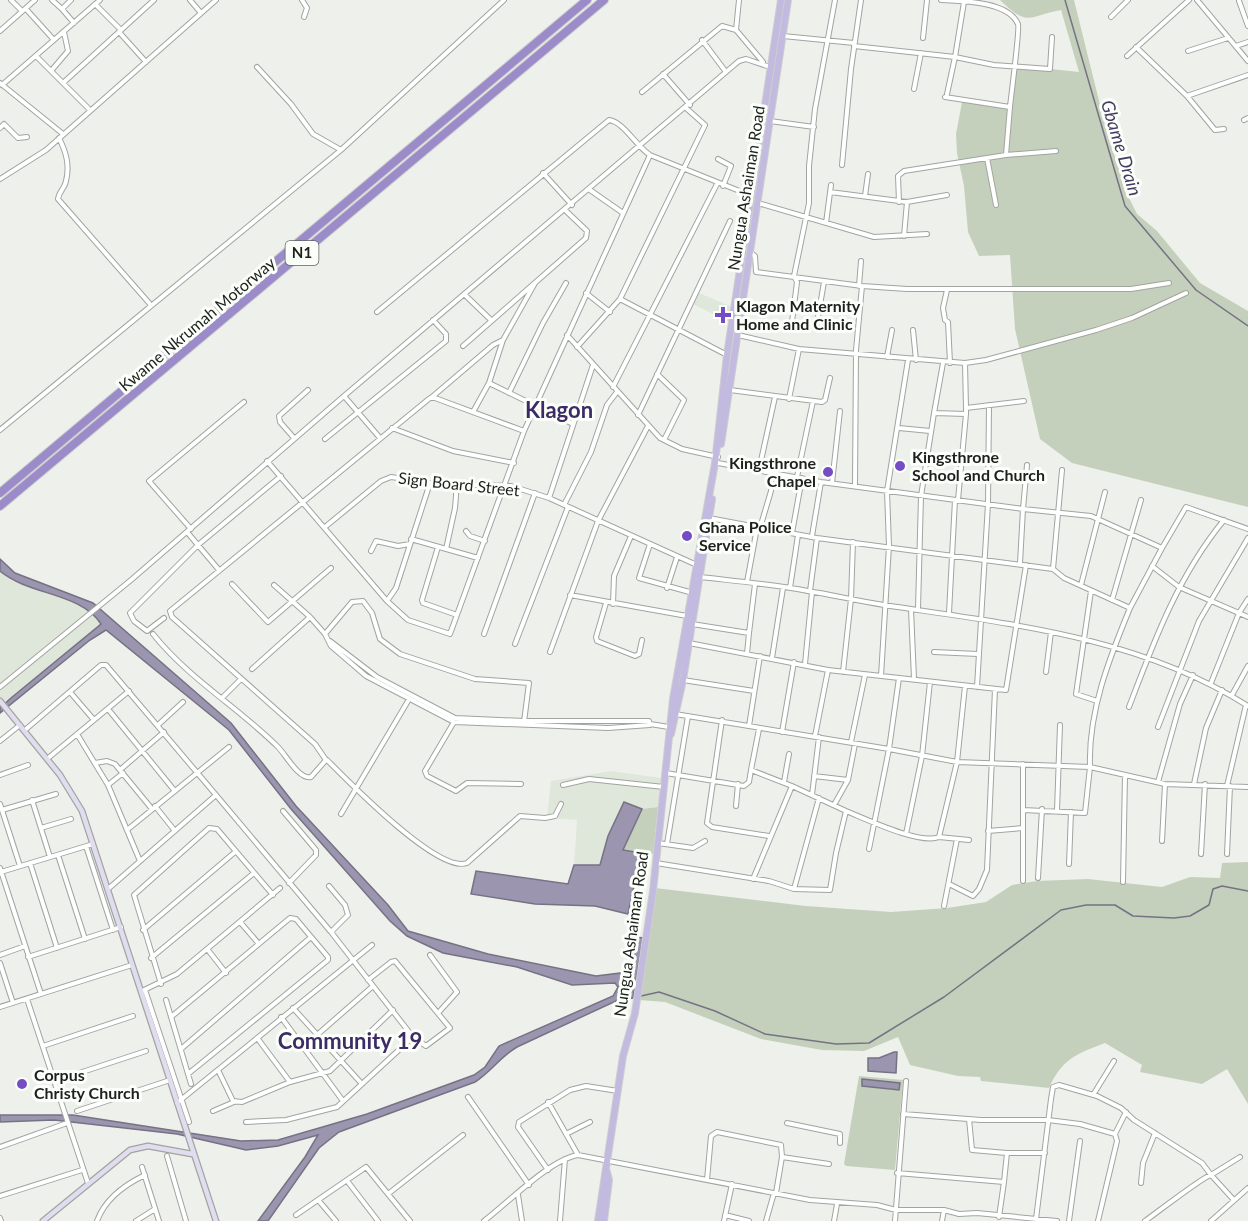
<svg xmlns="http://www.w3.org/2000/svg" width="1248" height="1221" viewBox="0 0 1248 1221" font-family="Lato,sans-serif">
<rect width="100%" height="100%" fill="#eef1eb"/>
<path fill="#dfe7da" d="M699,293L732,307L731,323L693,304Z
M0,571L10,580L72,601L88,610L102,624L0,708Z
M611,771L661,778L658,807L642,809L624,802L608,836L600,865H574L577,820L547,818L551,781Z"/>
<path fill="#c4d0bc" d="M1000,0H1074L1107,133L1128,196L1137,214L1157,231L1200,283L1248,311V507L1072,463L1040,439L1015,329L1010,255L979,256L968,232L964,186L957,153L956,134L962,102L1013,108L1014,65L1079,72L1061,10C1028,16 1029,28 1000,0Z
M658,807L653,854L623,851L642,809Z
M1248,862V1104L1227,1069L1202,1084L1140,1072L1142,1065L1105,1043C1076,1054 1062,1059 1049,1088L981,1081L980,1077L958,1076L910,1065L898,1037L864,1051L822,1050L761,1039L665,1002L639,1000L655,888L806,906L891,912L947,908L986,902L1012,885L1037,881L1088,879L1162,887L1190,877L1220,878L1222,863Z
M859,1076L903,1080L895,1170L846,1166L844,1164Z"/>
<path fill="#9b95b0" stroke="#767284" stroke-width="1.5" d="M0,559L15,573L93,603L231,723L296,806L388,905L408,931L488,954L596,976L628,972L636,937L643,938L633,998L618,1000L517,1047C500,1057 491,1072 475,1082L339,1132L319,1148L268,1221H258L305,1157L318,1135L278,1146L246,1150L177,1134L54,1120L0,1122V1115H73L241,1141L278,1140L367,1114L474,1075L485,1067L499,1046L613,996L618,987L615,983L572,985L517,967L443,953L407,936L390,921L291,809L229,730L106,630L90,640L0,713V708L11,698L101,624C80,592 30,596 0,571Z
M624,802L642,809L623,850L641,853L628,914L595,906L535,904L471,894L476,871L568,884L574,865H600L608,836Z
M894,1052H897L896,1073L868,1071V1058H879Z
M862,1079L900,1083L899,1090L862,1086Z"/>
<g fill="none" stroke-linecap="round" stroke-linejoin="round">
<path stroke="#767284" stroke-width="1.5" d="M1065,0L1125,206L1196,290L1248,326
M641,996L659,992L715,1011L765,1034L836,1044L869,1043L944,997L1061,910L1086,905H1115L1133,916L1174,918L1190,916L1209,905L1213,889L1222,886L1248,891"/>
<g stroke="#a1a49f" stroke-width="6">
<path id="street" d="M11,0L21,10
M52,0L62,9
M71,0L62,9L74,23
M190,0L201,13
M302,0L307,8L304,17
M941,0C962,1 1008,1 1018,24C1020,29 1011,96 1010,107L945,97
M1197,0L1248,61
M1239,1L1248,26
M964,2L955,57L994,65L1050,69L1052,37
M95,4L121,30
M26,9L54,40
M1111,17L1128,0
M736,30L739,0
M0,31L35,0
M119,32L146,62
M783,36L854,43
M923,38L927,0
M702,40L726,72
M854,46L955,57L947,94
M1236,46L1248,42
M1136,47L1187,96L1248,75
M1188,51L1228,38
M36,56L90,110
M1127,56L1189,0
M257,67L291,104L313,134L341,150
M51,71L68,51L64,32
M663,74L690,105
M0,83L63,134
M63,83L154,0
M2,85L100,0
M914,89L921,53
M642,92L722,26L736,30L763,62
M1187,96L1215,130L1224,129
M1244,120L1248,118
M770,121L814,127
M0,128L4,124L18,138L27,137
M59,138C66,152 70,165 66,181C65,188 59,191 58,199L150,304
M1006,155L1056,151
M987,158L996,205
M718,159L731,166L723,186
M842,165L851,69L861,0
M543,173L572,205
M0,179L46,150L216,0
M590,190L623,213
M830,192L907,202L947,195
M865,196L868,174
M899,202L898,176L904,171L1006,155L1010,107
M758,203L874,237L927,234
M826,223L831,185
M904,236L907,202
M750,252L755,256L756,272L862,286L907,289H1131L1169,283
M859,286L861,261
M947,290L943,308L945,320L948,322L950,363
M586,293L610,312
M464,294L491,320
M620,299L727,355
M377,312L609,120C624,122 636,146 650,155L752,196
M818,317L824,282
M792,322L797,282L794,276L809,203V166L815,109L835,0
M913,330L916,360
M567,335L660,438L682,449L718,457
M738,335L799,349L965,363L986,360L1096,330L1132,318L1186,293
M463,346L586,238L587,231L565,210
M577,347L620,299L705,125L686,108
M887,357L892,330
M965,363L966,408
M657,374L684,400L664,440
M489,383L573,424
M613,387L717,184
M730,390L822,402L825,400L830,378
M509,393L543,323L566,283
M344,396L380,438
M432,397L493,345L503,340
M789,399L799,349
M473,412L489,383L503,340L535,283
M934,413L943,363
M638,415L730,221
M392,428L453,451L514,463
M899,428L930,431
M0,430L341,150L504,0
M294,438L280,422L279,416L308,390
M325,439L446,341V334L433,320
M267,461L387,601L396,588L430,483
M718,463L821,482L1023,509L1027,465
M760,465L775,397
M797,477L813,401
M832,483L840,411
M855,486L856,350L862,286
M549,498L593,365
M958,500L966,414
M564,505L591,452L607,405L617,392
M325,527L381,481L391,477L430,483L511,486L549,498L699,566
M760,528L771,491L772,472
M191,529L149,481L244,402
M466,531L470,536L485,541
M187,532L219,570
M792,533L802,478
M812,536L821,482
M411,539L478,558
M650,544L639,578L693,593
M438,547L422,600L423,603L457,615
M446,549L455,508L457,483
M371,551L376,541L398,546L410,544
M1020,563L1023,509L1091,516L1162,548L1186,507L1248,529
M1152,566L1179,587L1248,617
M1053,569L1062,470
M700,577C735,581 772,584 808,591C833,595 858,601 884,605C1009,624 1138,636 1248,706
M747,582L757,528
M232,584L268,622L331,568
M274,585L310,617L325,634L331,646L366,676L454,722L608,728L650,725L649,721H524L455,718L377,677L330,641
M1081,585L1105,492
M667,588L677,557
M790,588L798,535
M810,591L817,538
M1091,591L1076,694L1097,701
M570,595L687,616
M1112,600L1141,500
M387,601L408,620L450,634L524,431L650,155
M606,603L596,637L597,641L635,656L639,654L642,640
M613,604L614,576L631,536
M1130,608L1162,548
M911,609L914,679
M918,609L921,496L934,413L966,414V408L1024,401
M949,613L955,500
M164,618L147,631L134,621L130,613L198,545L281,476
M692,624L749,633L755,584
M153,634C188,678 239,708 278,747C286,755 299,780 311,777L326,760L315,744L172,617L170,611L430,398H435L524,431
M325,634L352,602L363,601L372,613L380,639L400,654L475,679L529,683L524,722
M484,634L535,493
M689,643L828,670L1006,690L1026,565
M515,644L568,507
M550,652L598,521L648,426
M934,652L978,654
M747,654L749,633
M772,658L783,588
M805,664L812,592
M252,669L310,617
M843,672L851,599L853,542
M1046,672L1051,632
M881,676L889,546L887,491L908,360
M683,680L754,691
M1211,683L1239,613L1248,599
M0,687L131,580L344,396L739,61L746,59L770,67
M977,687L988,504L989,405
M70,692L94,720
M1232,695L1248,666
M222,698L241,679
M1129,707C1154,641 1178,576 1224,520
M108,709L174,790
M675,714L889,749L957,762L1090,767C1088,712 1109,659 1130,608L1064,578L1053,569L817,538L709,518
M722,720L707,823L712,827L769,836
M454,722L425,771L427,776L456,791L467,783L521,784
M650,724L669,727
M158,725L183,702
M749,726L760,656
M1158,727L1199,621L1248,538
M25,730L101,665H106L216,795L108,889
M782,732L794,662
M77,734L108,785L140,861
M815,736L828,670
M0,741L20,725
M851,742L865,675
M47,759L129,691
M327,760C348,781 438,874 467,863L520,816L545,818L555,816L561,804
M95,763L107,761L115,764L152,809
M120,770L164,732
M666,773L744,786L749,782L751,770
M0,775L28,765
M814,776L848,780
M784,782L789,754
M1158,782L1180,704L1193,675
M1194,784L1206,728L1222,690
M108,785L123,773
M563,785L589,779L664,787
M792,786L846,811L836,853L830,890L794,889
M1227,786L1246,705
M216,795L331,932L413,1037L337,1107L286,1120L246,1122
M812,795L819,737
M32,800L50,857
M0,804L20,866
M834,805L848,780L855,744
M155,806L175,831
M736,806L738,784
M2,810L56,794
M1023,810L1085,813L1090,767L1165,784L1248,787
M283,811L316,850V855L289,883
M846,811C866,819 920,845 939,837L957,762L965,686
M1057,811L1060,725
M341,814L408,701
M41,828L71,819
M127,830L229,747
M988,831L1023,828
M906,834L922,756L930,682
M939,837L969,840
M1162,841L1165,784
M658,843L693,848L705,841
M667,844L688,716
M86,846L113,930
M869,849L889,749L899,678
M1201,854L1205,784
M1227,854L1230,786
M58,855L85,939
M30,863L57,948
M656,863L769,881L794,889L819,798
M1069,864L1071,812
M0,868L41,994
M1,872L93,844
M1038,878L1042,809
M753,879L792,786L751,770L759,729
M1023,881V764
M1123,882L1125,775
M949,884L973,896L979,889L987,870L995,689
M329,886L345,905L348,915L331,932
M944,906L957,839
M240,922L259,944
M143,930L235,852
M208,950L226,973
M0,955L25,946
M430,955L457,992L439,1012
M28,957L121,927
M151,958L254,873
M0,963L13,1003
M368,980L391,962L395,961L450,1028L426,1046L413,1037
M161,984L134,895L209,828L217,829L273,895
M145,990L189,1122
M142,991L177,974L280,888
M27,999L88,1183
M166,1000L191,1084
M0,1007L132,965
M293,1008L362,1084
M171,1017L290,918L296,919L328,957V960L188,1074
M281,1017L343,1101
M317,1035L373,986
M258,1039L290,1082
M43,1046L133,1016
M181,1049L311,937
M219,1072L233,1101L242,1102L290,1082L330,1071L393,1010
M55,1081L146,1051
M1093,1095L1114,1061
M468,1097L529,1185
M548,1102L578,1155
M177,1103L372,945
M77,1111L170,1080
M213,1111L234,1102
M903,1114L981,1120H1048L1080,1124L1115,1134L1117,1141L1098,1221
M969,1119L972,1150L1007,1153
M787,1123L840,1134V1143
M566,1134L590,1122
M1115,1134L1126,1112
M0,1147L67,1123
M167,1156L186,1221
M142,1167L159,1221
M548,1170L518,1127L519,1122L570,1090L586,1086L618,1091
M897,1173L1004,1182L1007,1153H1045
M707,1180L711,1136L717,1132L781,1145L782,1157L829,1164
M348,1182L378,1221
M1141,1183L1143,1163L1155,1133
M776,1193L782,1157
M388,1194L463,1135
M518,1195L522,1221
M0,1196L82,1170
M319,1201L336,1221
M296,1215L366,1167L410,1221
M725,1215L749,1221
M999,1217L1004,1182
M0,1218L1,1221
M1036,1219L1051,1099L1053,1087L1059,1085L1097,1096L1121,1108L1134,1120L1202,1163L1211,1175L1240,1157
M97,1221C105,1199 124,1185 145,1175
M136,1221L155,1209
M484,1221C508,1203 549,1160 578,1155L810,1200L877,1205L896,1210H944L959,1214L977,1213L1057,1221
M560,1221L565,1159
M724,1221L732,1184
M766,1221L774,1193
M834,1221L837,1204
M895,1221L906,1081
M942,1221L944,1210
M1069,1221L1080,1141
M1145,1221C1155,1214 1204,1176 1211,1175L1233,1199
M1211,1221L1248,1188"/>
</g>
<g stroke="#a1a49f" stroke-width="7">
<path id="secondary" d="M0,701L60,775L82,811L216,1221
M43,1221L130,1150L148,1146L192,1154"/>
</g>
<g stroke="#cecece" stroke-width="8">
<path id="primary" d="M721,444L788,0
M671,734L683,680L712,499
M598,1221L623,1056L635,1013L653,891L673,699L715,463L727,355L781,0
M604,1221L609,1180L607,1172"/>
</g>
<g stroke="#cecece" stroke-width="10">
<path id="highway" d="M0,493L587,0
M0,506L604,0"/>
</g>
<use href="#street" stroke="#fff" stroke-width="4"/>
<use href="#secondary" stroke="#e1dcef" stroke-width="4.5"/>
<use href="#primary" stroke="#c3badf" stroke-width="6"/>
<use href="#highway" stroke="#9b8cc9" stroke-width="8"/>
</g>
<g fill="#764cc4" stroke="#fbfff9" stroke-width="2">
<path d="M720 306h6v6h6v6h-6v6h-6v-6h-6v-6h6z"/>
<circle cx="900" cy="466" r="6"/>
<circle cx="828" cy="472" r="6"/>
<circle cx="687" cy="536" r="6"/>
<circle cx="22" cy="1084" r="6"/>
</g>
<g text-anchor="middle" stroke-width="6" stroke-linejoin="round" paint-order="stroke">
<rect fill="#fbfff9" stroke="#616360" stroke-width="1.5" x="285.5" y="241" width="33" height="24" rx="4.5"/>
<g font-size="15" font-weight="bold" fill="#1f201e">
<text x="302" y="258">N1</text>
</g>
<g font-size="16" fill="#1f201e" stroke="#fbfff9">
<text transform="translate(746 188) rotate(-81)" y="6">Nungua Ashaiman Road</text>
<text transform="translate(197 324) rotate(-40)" y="6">Kwame Nkrumah Motorway</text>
<text transform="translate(459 484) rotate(6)" y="6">Sign Board Street</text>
<text transform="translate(631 934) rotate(-82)" y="6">Nungua Ashaiman Road</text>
</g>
<g font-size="16" font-weight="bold" fill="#1f201e" stroke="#fbfff9" text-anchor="start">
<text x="736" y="312">Klagon Maternity<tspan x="736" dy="18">Home and Clinic</tspan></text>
<text x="912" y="463">Kingsthrone<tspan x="912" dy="18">School and Church</tspan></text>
<text x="816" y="469" text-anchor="end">Kingsthrone<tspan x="816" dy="18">Chapel</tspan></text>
<text x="699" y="533">Ghana Police<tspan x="699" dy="18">Service</tspan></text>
<text x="34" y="1081">Corpus<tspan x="34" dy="18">Christy Church</tspan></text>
</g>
<g font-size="18" font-style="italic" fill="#453962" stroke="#fbfff9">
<text transform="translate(1121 148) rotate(73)" y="6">Gbame Drain</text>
</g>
<g font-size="22" font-weight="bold" fill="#3e2b66" stroke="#fbfff9">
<text x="559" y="418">Klagon</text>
<text x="350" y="1049">Community 19</text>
</g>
</g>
</svg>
